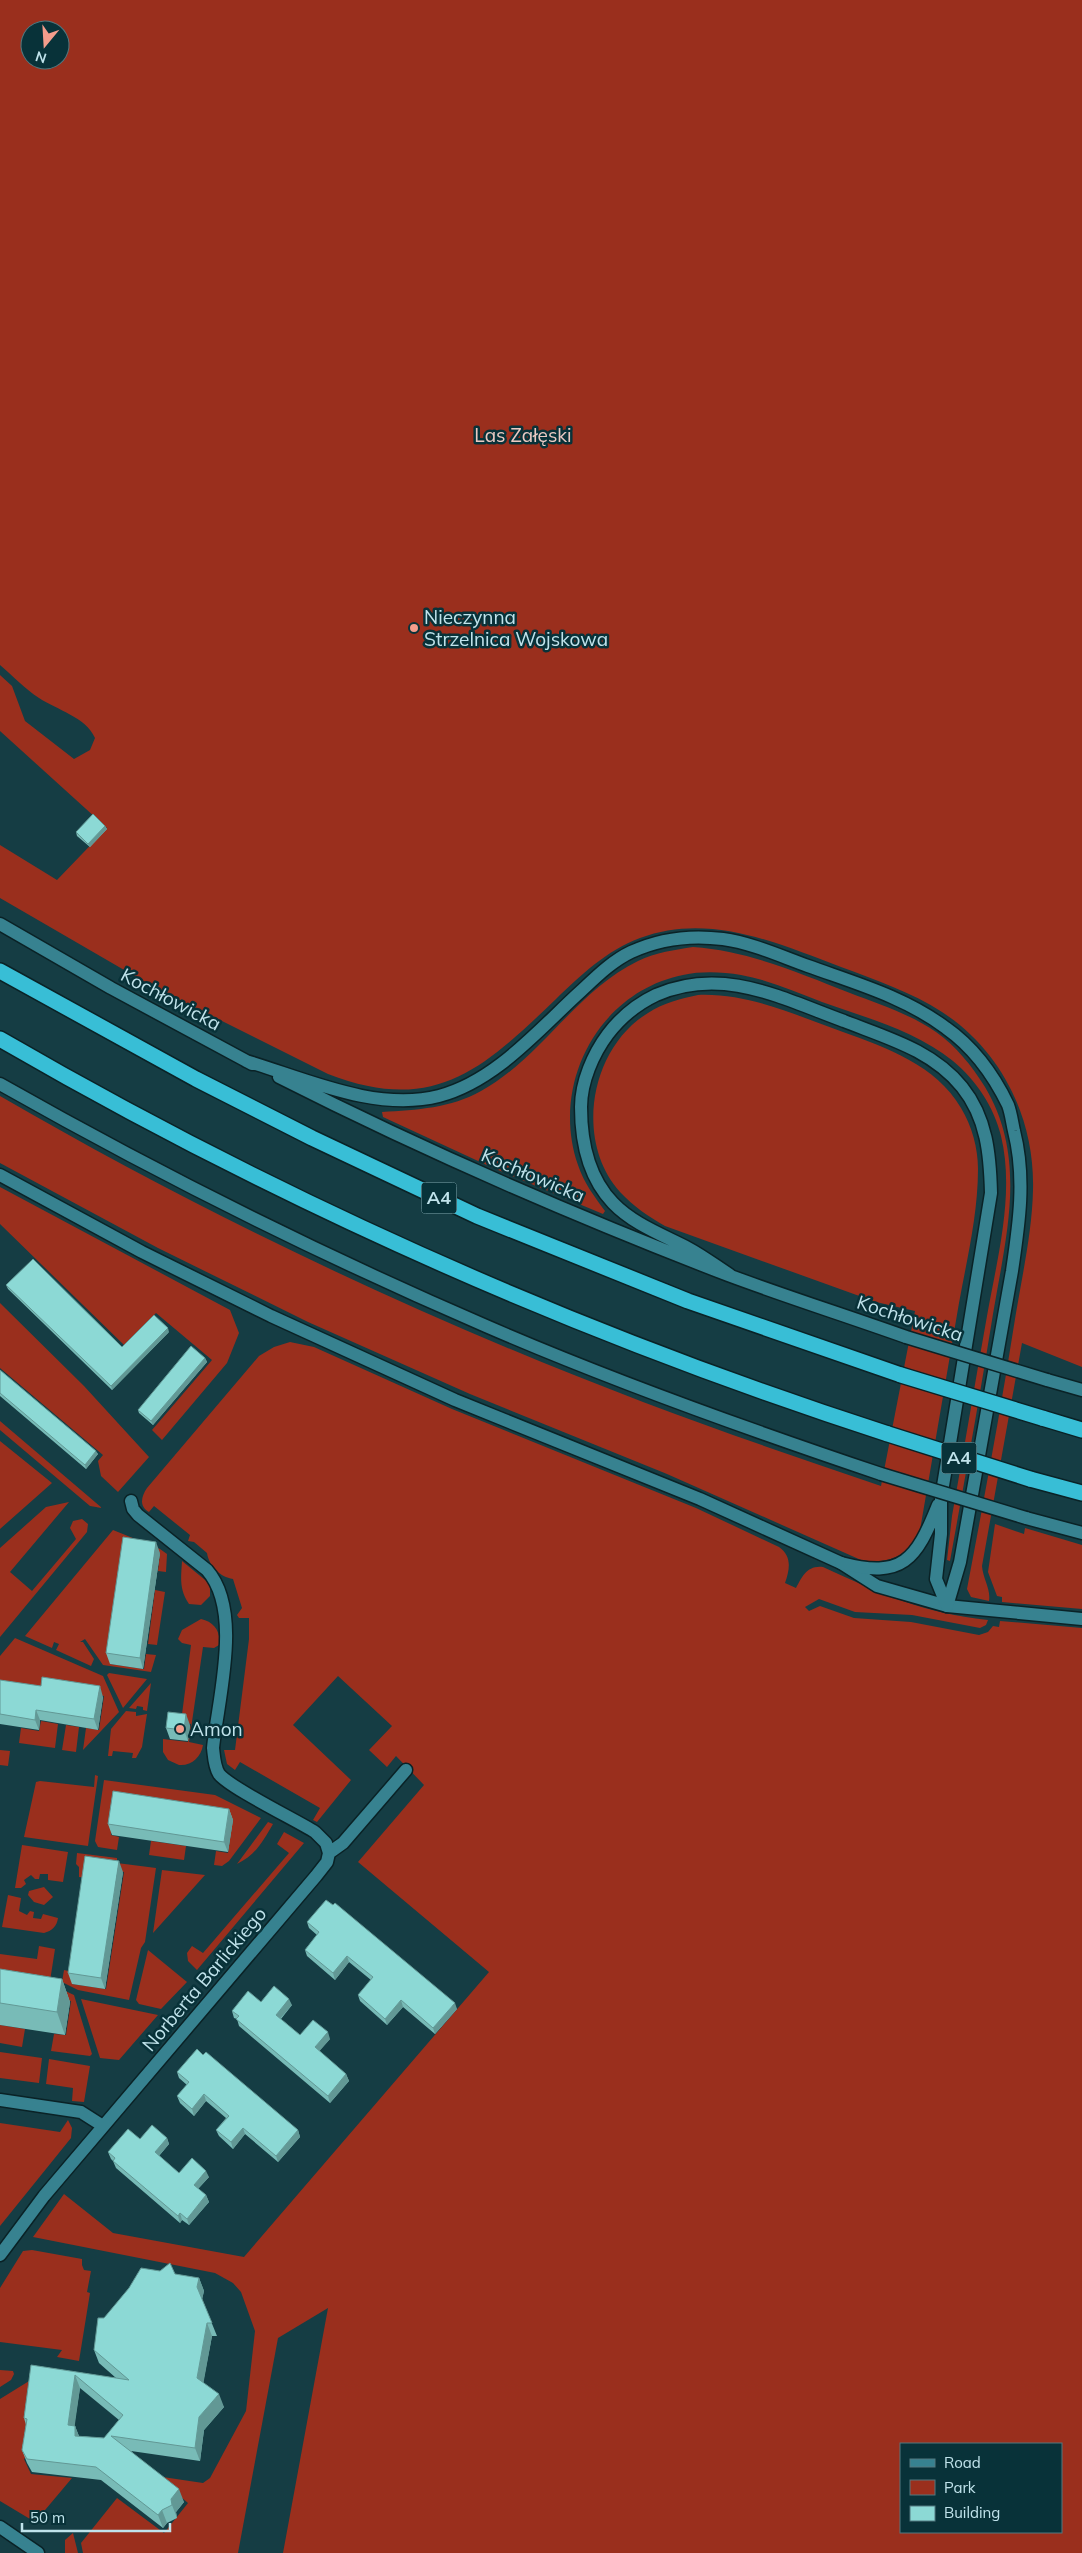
<svg xmlns="http://www.w3.org/2000/svg" width="1082" height="2553" viewBox="0 0 1082 2553" font-family="Mulish,sans-serif">
<rect width="100%" height="100%" fill="#153d44"/>
<path fill="#9a2f1d" fill-rule="evenodd" d="M0,0H1082V1367L1022,1343L982,1566C983,1579 991,1589 989,1601L971,1597L967,1589C984,1499 1001,1409 1015,1319C1022,1276 1032,1233 1033,1190C1035,1119 1002,1051 942,1012C911,992 876,980 841,967C777,943 709,912 640,938C606,951 582,974 556,999C482,1070 434,1115 328,1074L150,985L0,898V845L57,880L107,828L0,731V675L12,686L25,721L74,759L90,750L95,738C86,717 57,710 39,698C25,689 13,676 0,665ZM30,30H60V60H30Z
M693,947C749,951 799,973 850,993C879,1004 910,1014 936,1032C956,1046 972,1066 985,1087C1028,1159 1006,1236 993,1314C980,1396 965,1478 950,1561L947,1560L952,1516C964,1449 975,1383 987,1316C997,1259 1015,1194 1001,1136C994,1107 976,1080 953,1061C916,1031 867,1018 822,1002C796,992 769,980 741,975C722,972 702,971 683,975C598,992 550,1085 578,1165C584,1183 594,1196 605,1211L603,1214L491,1167L383,1117L382,1112C417,1110 451,1108 481,1091C541,1058 576,991 638,961C656,952 675,950 693,947Z
M698,995C749,993 795,1015 843,1032C887,1048 936,1065 961,1108C972,1126 978,1148 978,1169C978,1214 967,1259 959,1303C946,1379 933,1455 920,1530C908,1556 889,1565 861,1560L667,1474L470,1394L308,1322L158,1248L0,1163V1096C205,1215 422,1318 643,1402C722,1432 802,1459 881,1486L915,1311L876,1302L665,1226C649,1217 633,1206 620,1192C574,1141 590,1048 648,1013C663,1003 680,999 698,995Z
M0,1187L230,1310L239,1333L227,1363L162,1440L152,1430L212,1360L156,1313L124,1345L0,1224Z
M0,1303L84,1386L149,1457L118,1492L101,1476L98,1461L103,1455L0,1368Z
M290,1342L314,1347L452,1409L696,1508L779,1547C792,1556 790,1569 785,1583L796,1588C802,1577 807,1565 823,1567C882,1594 922,1613 988,1620L986,1625L980,1628L912,1615L855,1612L819,1599L805,1607L809,1611L820,1606L854,1618L911,1622L979,1635L988,1632L993,1626L999,1627L1000,1621L1082,1628V2553H283L328,2308L278,2338L238,2553H83L81,2543L117,2498L164,2533L188,2503L156,2476L203,2483L210,2478L246,2411L255,2331L241,2292L233,2283L215,2273L33,2237L64,2194L113,2233L244,2257L489,1972L358,1862L424,1785L396,1756L387,1767L369,1750L392,1726L338,1676L293,1725L351,1780L317,1822L313,1820L320,1808L240,1762L235,1770L227,1764L224,1750H235L249,1639V1618H239L237,1615L242,1608L233,1579C220,1577 209,1566 207,1553L194,1542L188,1541L190,1535L154,1506L149,1512C139,1506 141,1497 147,1488L259,1356L274,1347ZM901,2444H1061V2532H901Z
M0,1421L102,1508L90,1506L0,1430Z
M0,1441L52,1483L0,1529Z
M69,1502L10,1572L32,1591L76,1539L70,1528L73,1521L82,1519L88,1524L87,1532L0,1637V1548L46,1507Z
M995,1524L1024,1534L1025,1528L1082,1545V1609L1002,1602V1597L997,1596L988,1572Z
M113,1530L160,1549L167,1554L166,1572L158,1571L160,1553L126,1548L110,1664L144,1669L146,1654L156,1655L151,1672L103,1665L85,1639L80,1642H83L94,1659L91,1666L56,1650L59,1644L54,1642L52,1648L25,1636Z
M182,1561L210,1584V1596L201,1605L189,1604C179,1589 181,1578 182,1561Z
M155,1590L165,1592L157,1645L148,1644Z
M201,1619C214,1622 221,1631 219,1645L214,1648L203,1647L189,1742L203,1745C201,1757 192,1766 179,1765L168,1760L163,1752V1739L188,1742L191,1724L181,1722L191,1645L182,1643L178,1639L182,1630Z
M15,1638L103,1676L119,1712L83,1750L86,1728L99,1730L104,1696L46,1687L0,1689V1656Z
M109,1673L147,1679L123,1708L107,1675Z
M151,1683L147,1711L143,1710V1707L137,1706L136,1709L129,1708Z
M126,1711L136,1712V1716L147,1714L142,1747L136,1758H132L133,1753L113,1751L112,1756H108L111,1729Z
M41,1721L58,1724L55,1748L19,1743L21,1728L39,1731Z
M66,1725L79,1727L76,1752L62,1750Z
M0,1750L10,1751L8,1766L0,1765Z
M95,1775L98,1776L88,1846L24,1837L36,1782L40,1781L94,1787Z
M104,1780L215,1795L261,1818L229,1861L222,1866L214,1865L216,1851L228,1853L233,1819L116,1801L111,1835L119,1837L117,1850L98,1847L95,1841Z
M268,1822L273,1824C263,1841 256,1855 237,1864Z
M284,1832L304,1843L197,1970L188,1961L187,1953L192,1946L203,1953L289,1853L277,1844Z
M151,1841L186,1846L184,1860L149,1855Z
M22,1845L68,1852L63,1882L48,1880V1874H40L39,1879H35L31,1875L24,1880L26,1884L21,1888H15Z
M77,1853L117,1858V1863L156,1868L145,1942L141,1948L129,2000L78,1990L62,1982L64,1970L73,1972L72,1984L106,1989L124,1872L89,1867L87,1878L79,1877V1867L76,1864Z
M162,1870L205,1875L153,1933Z
M44,1887L53,1897L44,1905L34,1902L28,1895L29,1891Z
M8,1895L21,1898L19,1911L27,1915L30,1911L34,1912L33,1918L41,1919L43,1914L58,1918C57,1926 52,1931 44,1933L2,1927Z
M39,1946L55,1949L50,1981L0,1971V1954L37,1959Z
M148,1950L187,1982L161,2009L139,2004L136,2000Z
M0,1977L61,1989L74,1995L92,2054L90,2056L51,2051L54,2034L66,2035L71,2001L0,1990Z
M81,1999L158,2015L119,2060L100,2058Z
M0,2025L25,2029L22,2047L0,2043Z
M0,2052L42,2058L39,2083L0,2078Z
M49,2059L90,2066L84,2102L72,2101L73,2088L46,2084Z
M68,2120L72,2128L71,2138L0,2226V2123L60,2132Z
M32,2250L82,2259V2265L84,2270L91,2271L87,2292L90,2293L79,2361L57,2357L62,2350L0,2342V2288L23,2251Z
M0,2370L13,2371L14,2374L11,2380L0,2387Z
M34,2378L26,2457L24,2459L31,2474L72,2478L35,2522L0,2501V2399Z
M73,2533L78,2553H65V2540Z"/>
<g fill="none" stroke-linecap="round" stroke-linejoin="round">
<g stroke="#0a2226" stroke-width="15">
<path id="minor" d="M131,1501L133,1509L138,1515L207,1570C243,1611 218,1698 213,1748C214,1756 214,1766 219,1774C230,1788 296,1820 315,1832L326,1843L329,1853
M0,2100L81,2112L103,2126
M0,2255L44,2196L316,1876L327,1862L329,1853L343,1843L406,1770
M0,2527L38,2553"/>
</g>
<g stroke="#0a2226" stroke-width="15">
<path id="tertiary" d="M0,1084C157,1173 319,1254 486,1326C615,1382 747,1429 881,1474
M0,1175L142,1252L271,1316L455,1400L700,1499L841,1563L877,1586L947,1606L1082,1619
M1026,1518L1082,1533"/>
</g>
<g stroke="#0a2226" stroke-width="15">
<path id="secondary" d="M0,924L111,988L252,1064
M246,1061C306,1079 376,1112 439,1096C496,1081 539,1029 581,991C596,977 612,961 631,952C659,939 692,935 723,939C752,943 780,956 808,966C855,983 905,997 946,1028C973,1047 994,1076 1008,1105C1011,1113 1012,1122 1014,1131C1026,1178 1019,1224 1012,1271L960,1562L947,1606
M279,1077C425,1151 575,1216 728,1275C787,1297 847,1316 906,1337
M730,1275C716,1266 703,1256 688,1248C663,1235 633,1224 613,1203C588,1177 581,1142 581,1107C581,1082 593,1054 608,1034C621,1017 637,1004 656,995C723,966 781,998 844,1021C887,1038 932,1050 962,1087C987,1118 990,1155 991,1193L941,1498V1534L936,1579L947,1606
M1047,1380L1082,1390
M841,1563C903,1579 916,1560 938,1505"/>
</g>
<g stroke="#0a2226" stroke-width="18">
<path id="motorway" d="M0,971L196,1079L312,1138L477,1216L688,1301L901,1375
M0,1039C281,1202 579,1334 888,1434
M1042,1418L1082,1430
M1030,1479L1082,1493"/>
</g>
<use href="#minor" stroke="#378290" stroke-width="12"/>
<use href="#tertiary" stroke="#378290" stroke-width="12"/>
<use href="#secondary" stroke="#378290" stroke-width="12"/>
<use href="#motorway" stroke="#38bed6" stroke-width="15"/>
<g stroke="#0a2226" stroke-width="15" stroke-linecap="butt">
<path id="tertiary-bridge" d="M881,1474L1026,1518"/>
</g>
<g stroke="#0a2226" stroke-width="15" stroke-linecap="butt">
<path id="secondary-bridge" d="M906,1337L1047,1380"/>
</g>
<g stroke="#0a2226" stroke-width="18" stroke-linecap="butt">
<path id="motorway-bridge" d="M901,1375L1042,1418
M888,1434L1030,1479"/>
</g>
<use href="#tertiary-bridge" stroke="#378290" stroke-width="12"/>
<use href="#secondary-bridge" stroke="#378290" stroke-width="12"/>
<use href="#motorway-bridge" stroke="#38bed6" stroke-width="15"/>
</g>
<path fill="#78bbb7" fill-rule="evenodd" d="M105,826L107,829L90,847L77,836L76,832Z
M6,1285L122,1347L169,1332L112,1390L8,1289Z
M205,1358L207,1362L153,1425L139,1413L138,1410Z
M0,1370L98,1454L86,1469L0,1396Z
M160,1553L143,1669L110,1664L106,1653Z
M0,1680L103,1697L98,1730L40,1720L39,1730L0,1724Z
M190,1725L188,1741L170,1739L166,1728Z
M229,1809L233,1820L228,1852L112,1835L108,1824Z
M123,1872L105,1989L72,1984L68,1973Z
M307,1922L457,2009L435,2034L403,2007L387,2025L360,2001L358,1995L371,1980L349,1962L335,1980L307,1956L305,1950L317,1935L309,1928Z
M0,1969L62,1979L70,2002L65,2035L0,2025Z
M261,2002L292,2005L281,2019L300,2035L330,2039L319,2051L346,2074L349,2081L330,2103L239,2026L237,2019L234,2018L232,2011Z
M203,2055L298,2130L300,2137L278,2162L245,2134L233,2149L219,2136L216,2130L226,2118L206,2101L194,2116L180,2103L177,2096L187,2085L179,2078L177,2072Z
M167,2138L169,2144L159,2156L179,2173L209,2177L198,2189L206,2195L209,2202L189,2225L182,2220L180,2223L116,2168L113,2161L111,2159L108,2152L140,2139Z
M175,2274L199,2278L204,2291L202,2299L217,2336H212L203,2383L224,2407L204,2430L200,2461L131,2451L184,2502L176,2512L177,2518L167,2523L163,2528L101,2480L32,2472L27,2463L22,2450L26,2425L24,2418L31,2365L116,2378L99,2363L94,2350L104,2318ZM80,2388L119,2420L104,2438L79,2436L75,2426H74Z"/>
<path fill="#629895" d="M105,826L107,829L90,847L88,844Z
M168,1328L169,1332L112,1390L111,1386Z
M205,1358L207,1362L153,1425L151,1421Z
M96,1451L98,1454L86,1469L85,1465Z
M156,1542L160,1553L143,1669L140,1658Z
M100,1686L103,1697L98,1730L94,1719Z
M36,1710L40,1720L39,1730L35,1720Z
M186,1714L190,1725L188,1741L184,1730Z
M229,1809L233,1820L228,1852L224,1842Z
M119,1861L123,1872L105,1989L101,1978Z
M347,1956L349,1962L335,1980L333,1973Z
M62,1979L70,2002L65,2035L57,2012Z
M289,1999L292,2005L278,2021L276,2015Z
M401,2000L403,2007L387,2025L385,2019Z
M455,2003L457,2009L435,2034L433,2028Z
M328,2032L330,2039L317,2054L315,2047Z
M346,2074L349,2081L330,2103L328,2096Z
M204,2094L206,2101L194,2116L192,2109Z
M243,2128L245,2134L233,2149L231,2142Z
M298,2130L300,2137L278,2162L276,2156Z
M167,2138L169,2144L157,2158L155,2152Z
M206,2171L209,2177L196,2191L194,2185Z
M206,2195L209,2202L189,2225L187,2219Z
M180,2213L182,2220L180,2223L178,2216Z
M199,2278L204,2291L202,2300L197,2287Z
M207,2323L212,2336L202,2391L197,2378Z
M75,2375L80,2388L73,2438L68,2425Z
M219,2394L224,2407L204,2430L200,2461L195,2448L199,2417Z
M75,2426L80,2439L75,2436Z
M179,2489L184,2502L176,2512L177,2518L172,2505L171,2499Z
M162,2510L167,2523L163,2528L158,2515Z"/>
<path fill="#8cd9d5" stroke="#629895" fill-rule="evenodd" d="M93,814L105,826L88,844L76,832Z
M33,1259L122,1347L154,1315L168,1328L111,1386L6,1285Z
M191,1346L205,1358L151,1421L138,1410Z
M0,1370L96,1451L85,1465L0,1393Z
M123,1537L156,1542L140,1658L106,1653Z
M42,1677L100,1686L94,1719L36,1710L35,1720L0,1714V1680L41,1686Z
M168,1712L186,1714L184,1730L166,1728Z
M113,1791L229,1809L224,1842L108,1824Z
M85,1856L119,1861L101,1978L68,1973Z
M326,1900L333,1905L335,1903L455,2003L433,2028L401,2000L385,2019L358,1995L373,1977L347,1956L333,1973L305,1950L319,1932L307,1922Z
M0,1969L62,1979L57,2012L0,2003Z
M274,1986L289,1999L276,2015L300,2035L313,2020L328,2032L315,2047L346,2074L328,2096L236,2019L239,2016L232,2011L248,1991L261,2002Z
M197,2049L203,2055L206,2052L298,2130L276,2156L243,2128L231,2142L216,2130L229,2116L204,2094L192,2109L177,2096L189,2082L177,2072Z
M152,2125L167,2138L155,2152L179,2173L192,2158L206,2171L194,2185L206,2195L187,2219L180,2213L178,2216L113,2161L115,2158L108,2152L128,2129L140,2139Z
M170,2263L175,2274L199,2278L197,2287L212,2323H207L197,2378L219,2394L199,2417L195,2448L111,2436L179,2489L171,2499L172,2505L162,2510L158,2515L96,2467L27,2459L22,2450L27,2419L24,2418L31,2365L129,2380L94,2350L98,2318H104L129,2288L141,2268L160,2271ZM75,2375L123,2415L104,2438L75,2436V2426L68,2425Z"/>
<g fill="#f49d8c" stroke="#083239" stroke-width="2">
<circle cx="414" cy="628" r="5"/>
<circle cx="180" cy="1729" r="5"/>
</g>
<g text-anchor="middle" stroke-width="5" stroke-linejoin="round" paint-order="stroke">
<g fill="#083239" stroke="#89aeb6" stroke-width="1">
<rect x="421.5" y="1182.5" width="35" height="31" rx="4"/>
<rect x="941.5" y="1442.5" width="35" height="31" rx="4"/>
</g>
<g font-size="18" font-weight="bold" fill="#c0e3eb">
<text x="439" y="1204">A4</text>
<text x="959" y="1464">A4</text>
</g>
<g font-size="19" fill="#ebcac3" stroke="#083239">
<text x="523" y="442">Las Załęski</text>
</g>
<g font-size="19" fill="#c0e3eb" stroke="#083239" text-anchor="start">
<text x="424" y="624">Nieczynna<tspan x="424" dy="22">Strzelnica Wojskowa</tspan></text>
<text x="190" y="1736">Amon</text>
</g>
<g font-size="19" fill="#c0e3eb" stroke="#083239">
<text transform="translate(171 999) rotate(28)" y="7">Kochłowicka</text>
<text transform="translate(533 1175) rotate(23)" y="7">Kochłowicka</text>
<text transform="translate(910 1318) rotate(18)" y="7">Kochłowicka</text>
<text transform="translate(204 1979) rotate(-50)" y="7">Norberta Barlickiego</text>
</g>
</g>
<rect x="900" y="2443" width="162" height="90" fill="#083239" stroke="#527980"/>
<rect x="910" y="2459" width="25" height="8" fill="#378290" stroke="#527980"/>
<text x="944" y="2468" font-size="15" fill="#c0e3eb">Road</text>
<rect x="910" y="2480" width="25" height="15" fill="#9a2f1d" stroke="#527980"/>
<text x="944" y="2493" font-size="15" fill="#c0e3eb">Park</text>
<rect x="910" y="2506" width="25" height="15" fill="#8cd9d5" stroke="#527980"/>
<text x="944" y="2518" font-size="15" fill="#c0e3eb">Building</text>
<g transform="translate(45 45) rotate(198)"><circle r="24" fill="#083239" stroke="#527980"/>
<path d="M0-4L9 19L0 12L-9 19Z" fill="#f49d8c"/>
<text y="-8" font-size="14" font-weight="bold" text-anchor="middle" fill="#c0e3eb">N</text>
</g>
<path d="M22 2523v8h148v-8" fill="none" stroke="#c0e3eb" stroke-width="2.5"/>
<text x="30" y="2523" font-size="15" fill="#c0e3eb" stroke="#083239" stroke-width="4" paint-order="stroke">50 m</text>
</svg>
